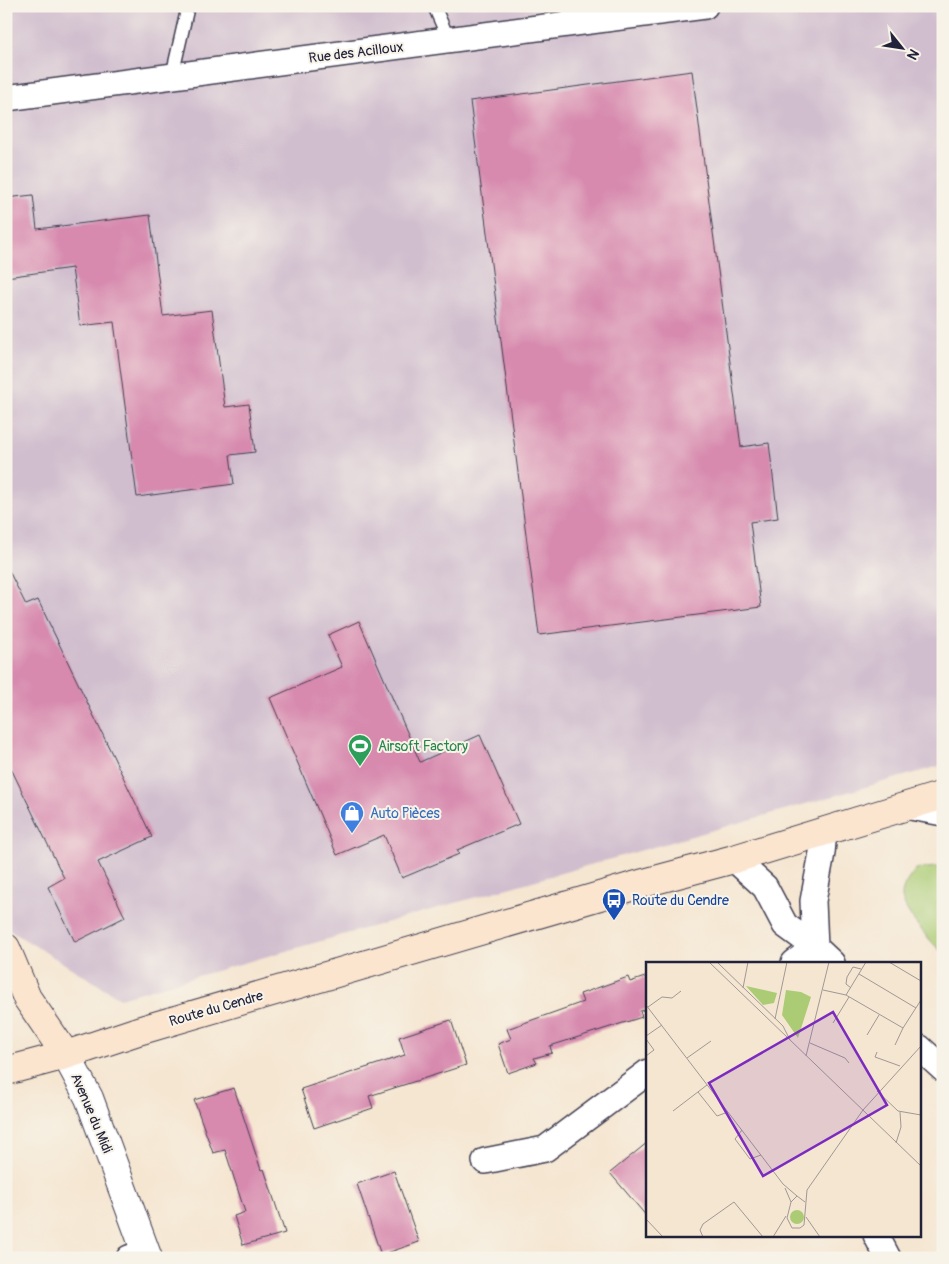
<svg xmlns="http://www.w3.org/2000/svg" width="949" height="1264" viewBox="0 0 949 1264" font-family="Pangolin,sans-serif">
<rect width="100%" height="100%" fill="#f7f3e8"/>
<filter id="ink" filterUnits="userSpaceOnUse"><feTurbulence type="fractalNoise" baseFrequency=".02" numOctaves="2"/><feDisplacementMap in="SourceGraphic" scale="10" xChannelSelector="R" yChannelSelector="G"/><feConvolveMatrix kernelMatrix="1 2 1 2 8 2 1 2 1" color-interpolation-filters="sRGB"/></filter>
<filter id="wash" filterUnits="userSpaceOnUse"><feTurbulence type="fractalNoise" baseFrequency=".0096" numOctaves="4" result="noise"/><feDisplacementMap in="SourceGraphic" scale="20" xChannelSelector="R" yChannelSelector="G"/><feGaussianBlur stdDeviation="1.12" result="paint"/><feColorMatrix in="noise" values="0 0 0 0 0 0 0 0 0 0 0 0 0 0 0 0 0 1.4 0 .05"/><feComposite in="paint" operator="in"/></filter>
<g filter="url(#wash)">
<rect width="100%" height="100%" fill="#f5e6d1"/>
<path fill="#d0bdce" d="M6,6H943V765L120,998L6,928Z"/>
<path fill="#abcc74" stroke="#667758" d="M937,867L943,868V953C932,943 903,912 902,896C902,886 910,877 916,869Z"/>
<g id="blocks">
<path fill="#d789ae" d="M692,71L741,447L769,443L778,518L750,522L761,607L539,635L470,101Z
M33,195L37,229L150,215L163,316L212,310L225,407L249,404L255,452L230,455L234,484L137,497L114,322L80,326L72,268L6,277V198Z
M6,565L26,605L38,600L152,837L98,862L125,917L75,942L48,887L64,878L6,758Z
M359,621L420,762L480,735L519,824L457,850L459,854L402,878L384,835L337,855L270,698L342,667L328,635Z
M648,976V1009L640,1011L642,1017L550,1046L552,1053L534,1058L537,1063L508,1073L498,1044L511,1039L507,1029L583,1002L580,994L628,977L630,982Z
M451,1020L466,1065L369,1096L373,1108L314,1128L301,1089L405,1055L399,1037Z
M234,1088L261,1170L264,1169L285,1233L243,1245L234,1216L245,1212L225,1150L213,1153L194,1100Z
M648,1142V1218L610,1173Z
M394,1171L419,1242L381,1255L357,1184Z"/>
</g>
</g>
<g filter="url(#ink)">
<use href="#blocks" fill-opacity="0" stroke="#423f52" stroke-width="1"/>
<g fill="none" stroke-linecap="round" stroke-linejoin="round">
<g stroke="#423f52" stroke-width="15">
<path id="service" d="M434,6L449,40
M172,76L188,6"/>
</g>
<g stroke="#423f52" stroke-width="28">
<path id="minor" d="M6,98L705,6
M905,806L943,813
M734,859L765,887L785,925L815,947L832,963
M815,947L813,901L822,853L824,831
M794,963L815,947
M920,1048L943,1069
M485,1161L545,1149L648,1072
M876,1235L888,1258
M129,1258L146,1252"/>
</g>
<g stroke="#423f52" stroke-width="30">
<path id="tertiary" d="M66,1055L89,1098L148,1258"/>
</g>
<g stroke="#423f52" stroke-width="30">
<path id="secondary" d="M6,948L27,998L66,1055
M6,1071L66,1055L138,1031L644,883L734,859L943,795"/>
</g>
<use href="#service" stroke="#fff" stroke-width="12"/>
<use href="#minor" stroke="#fff" stroke-width="25"/>
<use href="#tertiary" stroke="#fff" stroke-width="28"/>
<use href="#secondary" stroke="#fbe5cf" stroke-width="28"/>
</g>
</g>
<defs>
<g id="stadium-pin" transform="scale(1.25)"><path d="M0 17L-7.5 6A9.5 9.5 0 1 1 7.5 6Z" fill="#2e9e5b" stroke="#f7f3e8"/><path d="M0-5a6.5 5 0 1 0 0 10a6.5 5 0 1 0 0-10ZM-3.5-1.8h7v3.6h-7Z" fill="#fff"/></g>
<g id="shop-pin" transform="scale(1.25)"><path d="M0 17L-7.5 6A9.5 9.5 0 1 1 7.5 6Z" fill="#3f7fe0" stroke="#f7f3e8"/><path d="M-5-2.5h2.3a2.7 3.5 0 0 1 5.4 0H5L5.5 6h-11ZM-1.5-2.5h3a1.5 2.3 0 0 0-3 0Z" fill="#fff"/></g>
<g id="bus-pin" transform="scale(1.25)"><path d="M0 17L-7.5 6A9.5 9.5 0 1 1 7.5 6Z" fill="#1a4fb4" stroke="#f7f3e8"/><path d="M-5-6H5V4H4V6H2V4H-2V6H-4V4H-5ZM-3.5-4V0h7V-4ZM-3.5 1.2v1.5H-2V1.2ZM2 1.2v1.5H3.5V1.2Z" fill="#fff"/></g>
</defs>
<g fill-rule="evenodd">
<use href="#stadium-pin" x="360" y="746"/>
<use href="#shop-pin" x="352" y="813"/>
<use href="#bus-pin" x="614" y="900"/>
</g>
<g text-anchor="middle" stroke-width="4" stroke-linejoin="round" paint-order="stroke">
<g font-size="14" fill="#22223b" stroke="#f7f3e8">
<text transform="translate(356 52) rotate(-7)" y="5">Rue des Acilloux</text>
<text transform="translate(216 1008) rotate(-16)" y="5">Route du Cendre</text>
<text transform="translate(92 1113) rotate(67)" y="5">Avenue du Midi</text>
</g>
<g font-size="14" fill="#27864d" stroke="#f7f3e8" text-anchor="start">
<text x="378" y="751">Airsoft Factory</text>
</g>
<g font-size="14" fill="#366cbe" stroke="#f7f3e8" text-anchor="start">
<text x="370" y="818">Auto Pièces</text>
</g>
<g font-size="14" fill="#164399" stroke="#f7f3e8" text-anchor="start">
<text x="632" y="905">Route du Cendre</text>
</g>
</g>
<g transform="translate(646 962)">
<rect width="275" height="275" fill="#f5e6d1"/>
<path d="M100,24L131,31L128,41L117,43ZM140,28L155,30L165,35L152,76L136,53ZM144 255a7 7 0 1 1 14 0a7 7 0 1 1-14 0Z" fill="#abcc74"/>
<path fill="none" stroke="#a19895" stroke-width="1" d="M63,0L275,204M71,0L137,64L144,78M243,0L275,19M213,12L270,46M97,26L102,0M205,26L200,22L201,15L207,5L215,7M177,28L200,33L257,66L275,38M200,33L220,0M0,43L137,222L151,234M2,45L16,35L26,36L35,29M129,57L141,0M187,61L203,35M221,73L233,53M0,74L16,63M0,77L8,88L0,94M164,81L199,96L203,101M249,83L257,66M231,90L229,95L254,104M160,94L183,0M41,96L65,79M231,129L252,149L275,153M52,130L71,154L82,150M217,148L275,84M27,149L61,123M96,168L89,177L104,197L115,193M250,181L255,165L254,150M139,226L145,240M159,240L151,234L145,240L141,256L146,266H154L158,263L161,228L217,148M160,255L174,275M0,257L17,275M57,275L54,268L57,262L88,240L117,275M127,275L140,254"/>
<path fill="#7b2cbf" fill-opacity="0.15" stroke="#7b2cbf" stroke-width="2.5" d="M187,50L241,143L117,214L63,121Z"/>
<rect width="275" height="275" fill="none" stroke="#22223b" stroke-width="2.5"/>
</g>
<rect width="949" height="1264" fill="none" stroke="#f7f3e8" stroke-width="25"/>
<g transform="translate(902 48) rotate(120)" stroke="#f7f3e8" stroke-width="4" paint-order="stroke">
<path d="M0-4L9 19L0 12L-9 19Z" fill="#22223b"/>
<text y="-8" font-size="14" font-weight="bold" text-anchor="middle" fill="#22223b">N</text>
</g>
</svg>
